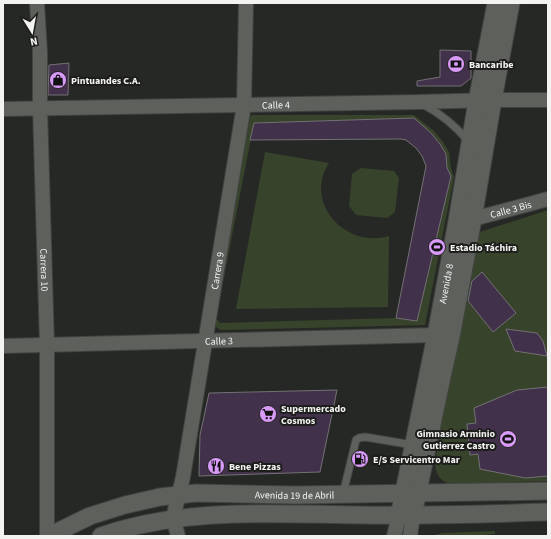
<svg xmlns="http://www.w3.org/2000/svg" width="551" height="539" viewBox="0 0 551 539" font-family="'Source Sans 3',sans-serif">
<rect width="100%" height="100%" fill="#262825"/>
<path fill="#37442b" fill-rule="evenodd" d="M252,115H414L434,131L443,142L449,152L451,168L454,177L425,325L221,330L217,328L214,323L248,118ZM413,118L431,133L440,144L446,154L447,168L451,176L417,321L396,318L220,323L216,318L254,123Z
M265,152L329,163C303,203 346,249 389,236L388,307L236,309Z
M361,168L394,171L399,178L395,212L387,218L356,215L349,206L352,174Z
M548,210V481L453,484C442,483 436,476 435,465L442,414L475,256L474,238L479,236L480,232Z
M495,531V534L473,536H431L442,533Z"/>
<path fill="#42314b" stroke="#737174" d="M440,50L471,51V78L461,86H417V81L440,77Z
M69,63L68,95H48L49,65Z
M414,118L431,133L440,144L446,154L447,168L451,176L417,321L396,318L426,166L422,156L416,148L406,140L401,139L250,140L254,123Z
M482,272L516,313L493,332L468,301L472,281Z
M506,329L537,333L543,341L547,356L515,351Z
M548,387V476L525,478L480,469L478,454L470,455L467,424L476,423L474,408L517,390Z
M337,390L320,472L199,476L200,435L209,393Z"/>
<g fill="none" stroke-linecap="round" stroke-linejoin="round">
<g stroke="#414340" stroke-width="9">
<path id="service" d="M424,105C441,114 455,125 468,141
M343,494L356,440L359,438L365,437L413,445"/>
</g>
<g stroke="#414340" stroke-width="16">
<g id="minor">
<path id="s1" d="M37,3L40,52V108L47,345V536"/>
<path id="s2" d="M3,109L418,102L493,100H548"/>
<path id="s3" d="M473,219L548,199"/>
<path id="s4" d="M3,346L436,335L446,336"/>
<path id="s5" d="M178,536L173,518L183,477L244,105L246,3"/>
<path d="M394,536L399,516"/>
<path d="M410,536L413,515"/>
</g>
</g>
<g stroke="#414340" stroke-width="19">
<g id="tertiary">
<path d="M413,515L442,377L451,337L473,219L493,100L511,3"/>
<path id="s6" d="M399,516L436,335L457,221L477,101L496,3"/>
<path id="s7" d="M49,536L90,516L125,505L160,497L196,493L296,495L548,491"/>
<path d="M101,536C184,507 273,514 360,515C423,516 485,514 548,512"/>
</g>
</g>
<use href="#service" stroke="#5e605c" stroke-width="7"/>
<use href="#minor" stroke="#5e605c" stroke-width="14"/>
<use href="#tertiary" stroke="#5e605c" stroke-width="17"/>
</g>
<defs>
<g id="bank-disc" transform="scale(0.9)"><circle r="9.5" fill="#d89af8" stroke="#1d1e1b"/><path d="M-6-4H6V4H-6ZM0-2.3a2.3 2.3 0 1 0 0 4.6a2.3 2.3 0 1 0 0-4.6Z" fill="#111"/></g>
<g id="shop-disc" transform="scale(0.9)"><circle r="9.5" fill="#d89af8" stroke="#1d1e1b"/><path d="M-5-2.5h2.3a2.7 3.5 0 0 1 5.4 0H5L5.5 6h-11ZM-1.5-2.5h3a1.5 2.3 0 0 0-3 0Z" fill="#111"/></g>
<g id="stadium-disc" transform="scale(0.9)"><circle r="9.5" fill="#d89af8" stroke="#1d1e1b"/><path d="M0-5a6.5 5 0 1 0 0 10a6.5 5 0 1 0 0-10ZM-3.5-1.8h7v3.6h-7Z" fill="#111"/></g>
<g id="supermarket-disc" transform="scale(0.9)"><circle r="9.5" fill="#d89af8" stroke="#1d1e1b"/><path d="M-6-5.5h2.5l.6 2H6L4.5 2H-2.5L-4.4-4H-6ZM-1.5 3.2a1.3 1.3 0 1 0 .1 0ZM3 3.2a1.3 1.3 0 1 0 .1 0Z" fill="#111"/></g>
<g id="fuel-disc" transform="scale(0.9)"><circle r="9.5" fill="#d89af8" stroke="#1d1e1b"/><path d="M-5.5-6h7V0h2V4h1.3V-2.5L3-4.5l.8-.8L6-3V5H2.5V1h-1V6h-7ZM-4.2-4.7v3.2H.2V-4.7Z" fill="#111"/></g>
<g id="restaurant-disc" transform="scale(0.9)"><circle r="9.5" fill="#d89af8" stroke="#1d1e1b"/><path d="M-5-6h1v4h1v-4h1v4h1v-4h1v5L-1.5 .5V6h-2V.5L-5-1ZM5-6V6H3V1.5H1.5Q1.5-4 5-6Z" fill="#111"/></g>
</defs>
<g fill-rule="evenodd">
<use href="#bank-disc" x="456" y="64"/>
<use href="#shop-disc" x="58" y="80"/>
<use href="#stadium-disc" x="437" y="247"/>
<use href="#supermarket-disc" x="268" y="414"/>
<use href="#stadium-disc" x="508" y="439"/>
<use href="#fuel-disc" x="360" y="459"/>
<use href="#restaurant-disc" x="216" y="466"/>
</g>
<g text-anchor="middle" stroke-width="4" stroke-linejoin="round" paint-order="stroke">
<g font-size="10" font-weight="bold" fill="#f3f4f2" stroke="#1d1e1b" text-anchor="start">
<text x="469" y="68">Bancaribe</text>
<text x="71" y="84">Pintuandes C.A.</text>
<text x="450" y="251">Estadio Táchira</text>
<text x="281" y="412">Supermercado<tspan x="281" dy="12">Cosmos</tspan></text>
<text x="495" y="437" text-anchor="end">Gimnasio Arminio<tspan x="495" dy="12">Gutierrez Castro</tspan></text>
<text x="373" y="463">E/S Servicentro Mar</text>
<text x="229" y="470">Bene Pizzas</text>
</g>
<g font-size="10" fill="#f3f4f2" stroke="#1d1e1b">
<text dy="4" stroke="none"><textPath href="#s2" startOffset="273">Calle 4</textPath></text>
<text dy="4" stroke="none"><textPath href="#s3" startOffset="39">Calle 3 Bis</textPath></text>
<text dy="4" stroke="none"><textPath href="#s1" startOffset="267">Carrera 10</textPath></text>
<text dy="4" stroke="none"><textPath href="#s5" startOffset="270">Carrera 9</textPath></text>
<text dy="4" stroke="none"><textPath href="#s6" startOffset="237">Avenida 8</textPath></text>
<text dy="4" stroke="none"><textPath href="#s4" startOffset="216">Calle 3</textPath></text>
<text dy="4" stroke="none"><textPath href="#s7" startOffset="253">Avenida 19 de Abril</textPath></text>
</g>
</g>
<rect width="551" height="539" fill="none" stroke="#f3f4f2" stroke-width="8"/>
<g transform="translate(32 32) rotate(169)" stroke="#1d1e1b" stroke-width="3" paint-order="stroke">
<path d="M0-3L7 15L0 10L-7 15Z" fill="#f3f4f2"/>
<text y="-6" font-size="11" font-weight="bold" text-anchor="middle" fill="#f3f4f2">N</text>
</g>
</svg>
